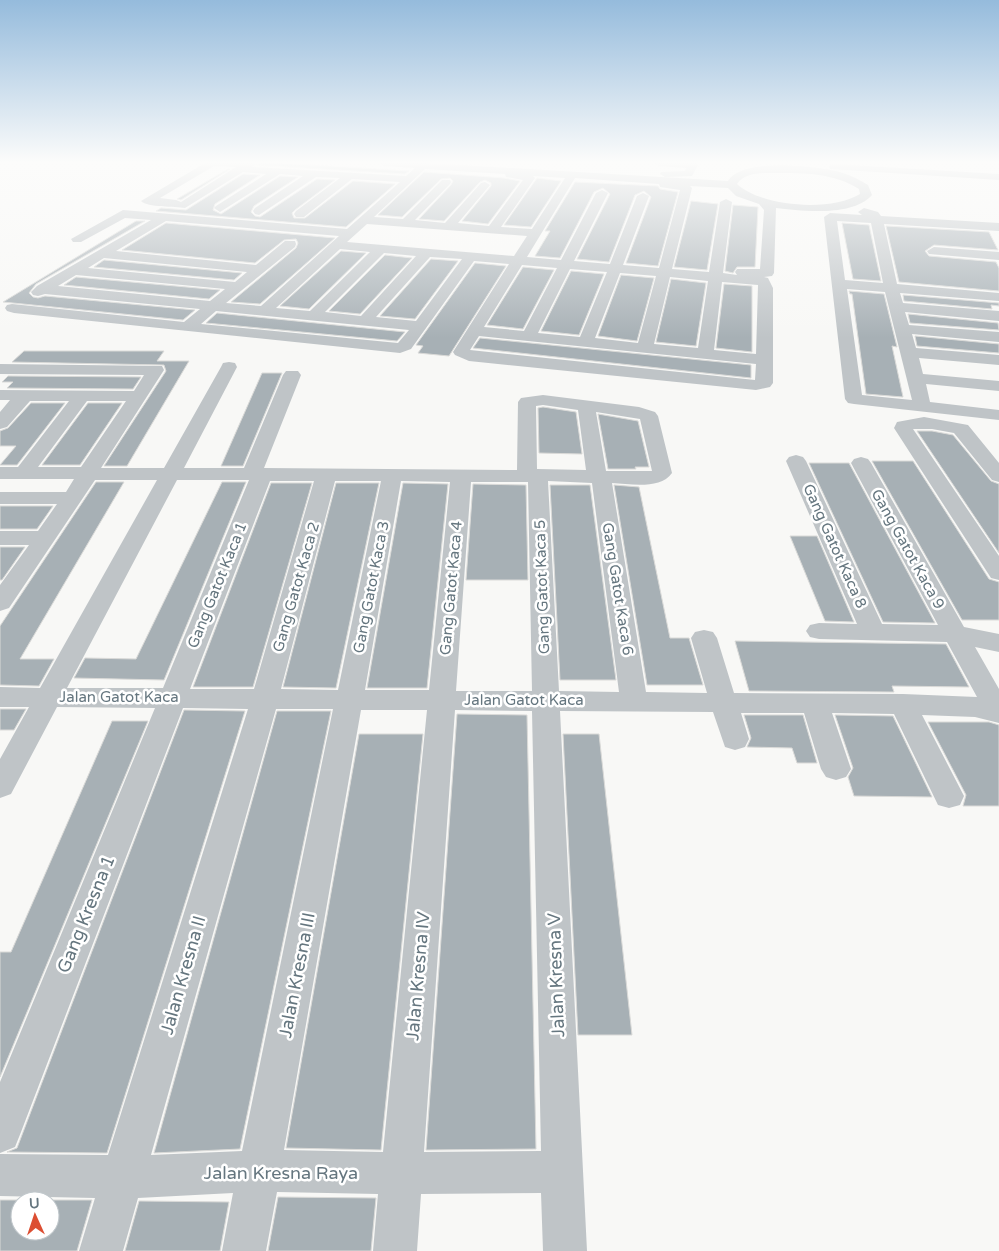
<svg xmlns="http://www.w3.org/2000/svg" width="999" height="1251" viewBox="0 0 999 1251" font-family="'Varela Round',sans-serif">
<rect width="100%" height="100%" fill="#f8f8f6"/>
<path fill="#a7b0b5" stroke="#dadad8" fill-rule="evenodd" d="M258,163H282L409,171L405,174L256,165Z
M228,169H230L181,200L177,199Z
M424,172L504,178L520,181L488,224L462,221L491,186V183L485,180L480,182L444,221L419,219L451,185L453,181L450,178L441,179L402,217L378,215Z
M243,174L260,175L215,204L213,210L221,214L280,176L298,177L254,206L251,212L255,216L260,217L317,179L335,180L295,210L292,213L294,218H305L353,181L395,184L346,227L156,211L161,208L186,210Z
M537,178L561,181L531,227L504,225Z
M575,182L658,186L660,189L678,192L658,266L626,263L651,197L644,191L635,195L609,262L577,259L610,194L603,188L594,192L560,258L535,256L550,231H545Z
M691,201L718,204L707,270L674,267Z
M733,205L758,207L755,267H737L733,273L725,271Z
M136,221H145L36,284L29,293L33,297L38,298L45,296L195,310L183,320L3,302Z
M166,223L335,238L260,304L231,302L296,248L298,243L296,239L284,240L255,263L122,250Z
M842,223L869,225L881,281L853,279Z
M886,226L989,232L998,250L934,245L925,251L929,256L996,262L999,268V291L899,282Z
M341,251L366,253L309,309L280,306Z
M385,255L412,258L360,314L329,311Z
M431,259L458,261L415,319L380,316Z
M104,260L242,273L234,280L94,267Z
M475,263L506,266L449,356L418,353L423,346L416,345Z
M523,267L554,270L523,329L487,325Z
M571,271L604,274L579,335L541,331Z
M621,275L654,278L637,341L598,336Z
M76,277L220,290L209,299L64,285Z
M671,279L706,283L696,346L656,342Z
M724,284L752,286V352L716,348Z
M849,291L884,294L897,347L892,346L903,397L866,394L852,294H850Z
M903,295L999,303V306L991,305L992,309L904,301Z
M217,313L405,332L397,341L206,323Z
M908,314L998,323L999,330L910,323Z
M915,336L999,344V353L917,346Z
M480,338L751,365V378L473,348Z
M24,351H164L157,361H189L127,466H104L166,371L164,365L12,362Z
M262,373H282L243,466H221Z
M8,376L141,377L133,389L7,388L13,382H2Z
M31,403H65L17,465H0L16,446H0V431L8,428Z
M88,403H122L80,465H42Z
M543,407L576,412L582,454L539,453L538,408Z
M598,414L638,421L649,467H635L636,469H608Z
M917,431H932L953,435L991,481L999,484V553Z
M872,461H913L989,579L999,582V620H962Z
M809,463H849L935,623L883,622Z
M96,482H124L20,659H54L39,686L0,685V626Z
M222,482H246L164,680L74,678L85,658L136,659Z
M271,483H312L253,687H193Z
M336,483H379L336,688L283,687Z
M403,483L448,484L427,688H367Z
M473,484L526,485L528,580H466Z
M550,485H590L616,680H560Z
M614,485L639,487L670,638H689L703,685H647Z
M0,506H53L37,529H0Z
M790,536H817L854,622L825,621Z
M0,547H25L2,580H0Z
M735,641L946,644L969,687L892,686L894,692L749,691Z
M0,709H26L14,730H0Z
M184,710L245,711L107,1153L7,1152L17,1148Z
M277,711H331L240,1149L154,1153Z
M457,714L527,715L536,1149L426,1150Z
M744,715H803L817,763H797L792,748L747,747L751,738Z
M835,715L893,716L932,797L854,796L848,777L853,768Z
M112,721H148L0,1077V952H11Z
M928,722H989L999,725V806H963L966,795Z
M359,734H423L381,1150L286,1148Z
M563,734H599L632,1035H578Z
M278,1197L376,1198L371,1251H268Z
M0,1200H92L77,1251H0ZM20,1201H50V1231H20Z
M139,1201L229,1202L220,1251H125Z"/>
<g fill="none" stroke-linecap="round" stroke-linejoin="round">
<path fill="#bfc4c7" fill-rule="evenodd" d="M205,163H256L252,167L406,176L415,168L384,166L379,163H427L728,181C742,157 819,166 843,173C852,176 860,180 868,185L872,195C853,217 802,211 776,208L774,273L772,276L764,277L768,278L773,288V383L770,387L756,390L469,361L455,355L453,352L509,264L474,261L411,349L400,353L14,313L7,311L5,308L7,305L12,304L184,322L200,309L45,294L38,296L33,295L31,292L37,286L151,220L125,218L81,242H73L71,239L123,210L347,229L400,182L352,179L304,217H296L294,214L296,211L340,178L316,177L259,215L255,214L253,211L255,208L303,176L280,174L220,212L214,208L216,206L266,174L243,172L185,208C175,206 148,208 141,201ZM214,166L236,167L181,202L176,200L160,198ZM425,169L505,174L506,177L523,180L489,226L458,223L490,185L485,182L481,183L445,223L415,220L450,184L451,182L450,180H442L403,219L374,217ZM776,173C804,173 834,173 859,189L860,194C831,212 762,207 737,184C745,172 763,173 776,173ZM533,176L565,178L532,229L501,227L535,178ZM575,178L659,184L660,187L680,190L659,268L623,265L649,196L643,193L637,196L610,264L574,261L608,193L602,190L596,193L561,260L527,257ZM690,186L728,188L736,196L759,204L764,210L760,269H737L735,272L737,275L723,273L732,202L726,199L720,202L709,272L672,269L692,188ZM166,221L339,236L261,306L226,303L295,247L296,244L295,241H285L256,265L116,251ZM367,224L527,236L514,256L347,242ZM340,249L370,252L310,311L276,308ZM384,253L416,256L361,316L325,312ZM430,257L462,259L416,321L376,317ZM104,258L247,272L235,282L88,268ZM522,265L557,268L524,331L484,327ZM570,269L607,272L580,337L538,333ZM620,273L656,276L638,343L595,338ZM76,275L225,289L210,301L58,286ZM670,277L708,281L698,348L654,344ZM722,282L758,285L756,354L714,350ZM216,311L409,330L398,343L201,324ZM479,336L756,364L755,380L470,350Z
M654,163H696L698,165L692,176L665,177L660,174L661,172L685,171L686,168L659,166Z
M834,164L999,174V180L830,169L829,167L830,165Z
M864,208L878,212L881,216L999,223V231L884,224L897,284L999,293V301L900,293L903,303L999,311V321L905,312L909,325L999,332V342L912,334L916,348L999,355V365L919,358L923,374L999,381V391L926,384L930,402L999,410V420L854,404L848,403L845,399L824,217L830,213L862,215L858,212ZM837,221L871,223L883,283L845,280ZM847,289L885,292L912,400L862,395Z
M934,247L999,252V260L929,254L927,251Z
M229,362L235,363L237,367L184,468H244L283,375L286,371H298L301,375L264,468L517,470L518,402L521,398L543,395L639,407L655,412L658,416L672,473C660,490 630,484 612,483L646,692L707,693L691,638L695,632L704,630L713,632L717,638L734,693L903,694L977,697L947,642L819,639L810,637L806,631L810,625L819,623L857,624L786,461L789,457L796,455L803,457L806,461L882,624L938,625L851,463L854,459L861,457L868,459L871,463L964,627L999,634V652L975,647L999,689V723L975,717L922,715L964,796L960,805L949,808L938,805L894,714L832,713L851,769L846,777L836,780L826,777L821,769L804,713H741L749,739L745,747L735,750L725,747L713,712L560,711L587,1251H543L541,1193L421,1194L417,1251H373L378,1194L277,1192L266,1251H222L233,1193L138,1198L123,1251H79L95,1198L0,1196V1154L108,1155L248,709L183,708L21,1132L15,1147L0,1153V1082L155,708L57,707L11,794L0,798V759L29,707H0V687L40,688L157,480H95L9,608L0,611V585L29,545H0V531H38L57,504H0V492H66L74,479H0V467H18L69,401H30L7,427L0,429V412L10,400H0V390L134,391L144,375L0,374V364L162,366L164,370L101,468H164L221,367L223,363ZM87,401H126L81,467H38ZM543,405L578,410L586,470L537,469L536,406ZM596,412L640,419L652,471H606ZM177,480H249L163,688H67ZM270,481H314L254,689H190ZM335,481H381L338,690L281,689ZM401,481L450,482L429,690H365ZM548,481L592,483L619,692L559,691ZM471,482H528L532,691H456ZM276,709H333L242,1151L151,1155ZM361,710H427L383,1152L284,1150ZM455,710L532,711L541,1151L424,1152Z
M924,417L968,425L999,463V482L992,480L954,433L932,429H913L999,556V580L991,578L894,428L897,422Z"/>
</g>
<linearGradient id="sky" x2="0" y2="1"><stop stop-color="#95bbdc"/><stop offset="0.48" stop-color="#fcfcfb"/><stop offset="1" stop-color="#fcfcfb" stop-opacity="0"/></linearGradient>
<rect width="999" height="338" fill="url(#sky)"/>
<g text-anchor="middle" stroke-width="5" stroke-linejoin="round" paint-order="stroke">
<g font-size="15" fill="#65767f" stroke="#fff">
<text transform="translate(835 546) rotate(66)" y="5">Gang Gatot Kaca 8</text>
<text transform="translate(908 549) rotate(61)" y="5">Gang Gatot Kaca 9</text>
<text transform="translate(217 585) rotate(-68)" y="5">Gang Gatot Kaca 1</text>
<text transform="translate(296 587) rotate(-74)" y="5">Gang Gatot Kaca 2</text>
<text transform="translate(371 587) rotate(-79)" y="5">Gang Gatot Kaca 3</text>
<text transform="translate(542 587) rotate(-92)" y="5">Gang Gatot Kaca 5</text>
<text transform="translate(451 588) rotate(-85)" y="5">Gang Gatot Kaca 4</text>
<text transform="translate(618 589) rotate(81)" y="5">Gang Gatot Kaca 6</text>
<text x="119" y="702">Jalan Gatot Kaca</text>
<text x="524" y="705">Jalan Gatot Kaca</text>
</g>
<g font-size="18" fill="#65767f" stroke="#fff">
<text transform="translate(86 914) rotate(-68)" y="6">Gang Kresna 1</text>
<text transform="translate(183 975) rotate(-74)" y="6">Jalan Kresna II</text>
<text transform="translate(297 975) rotate(-79)" y="6">Jalan Kresna III</text>
<text transform="translate(556 975) rotate(-92)" y="6">Jalan Kresna V</text>
<text transform="translate(418 976) rotate(-85)" y="6">Jalan Kresna IV</text>
<text x="281" y="1179">Jalan Kresna Raya</text>
</g>
</g>
<g transform="translate(35 1216) rotate(357)"><circle r="24" fill="#ffffff" stroke="#c1c8cc"/>
<path d="M0-4L9 19L0 12L-9 19Z" fill="#dc4e32"/>
<text y="-8" font-size="14" font-weight="bold" text-anchor="middle" fill="#65767f">U</text>
</g>
</svg>
